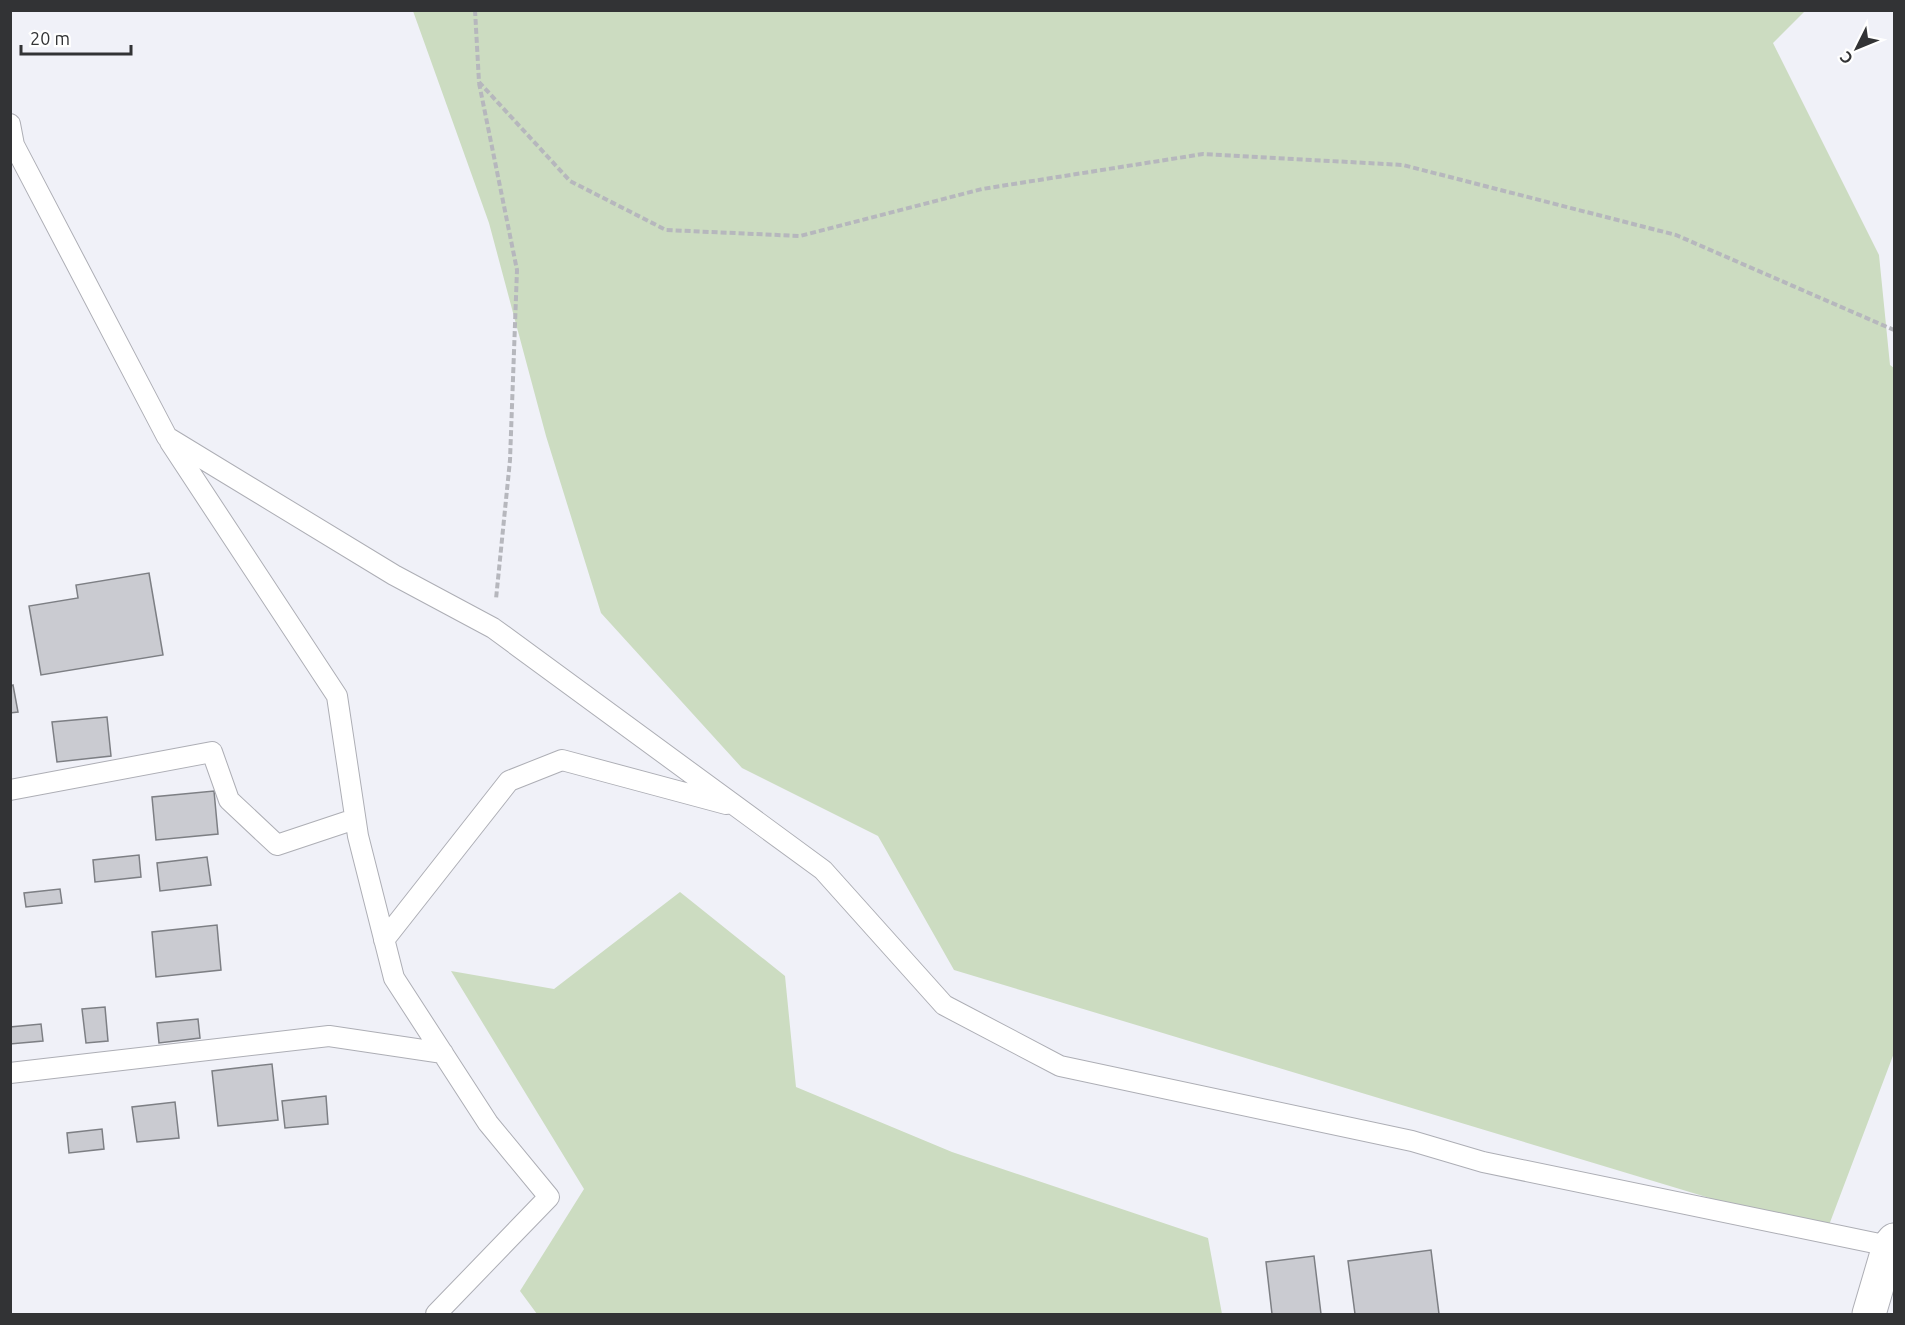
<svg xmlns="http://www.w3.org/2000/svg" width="1905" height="1325" viewBox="0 0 1905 1325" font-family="Ubuntu,sans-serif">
<rect width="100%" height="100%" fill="#f0f1f8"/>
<path fill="#ccdcc1" d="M413,11H1805L1773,43L1879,255L1890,365L1894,368V1053L1826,1233L954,970L878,836L742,768L601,613L546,436L489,223Z
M680,892L785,976L796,1087L952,1152L1208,1238L1222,1314H537L520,1291L584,1189L451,971L554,989Z"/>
<path fill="#cacbd1" stroke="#7d7f84" stroke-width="1.5" d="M149,573L163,655L41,675L29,606L78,598L76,585Z
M13,685L18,712L10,713V686Z
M107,717L111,756L57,762L52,722Z
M214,791L218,834L156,840L152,797Z
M139,855L141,877L95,882L93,860Z
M207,857L211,885L160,891L157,863Z
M60,889L62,903L26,907L24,893Z
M217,925L221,970L156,977L152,932Z
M105,1007L108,1041L86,1043L82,1009Z
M198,1019L200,1038L159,1043L157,1023Z
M41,1024L43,1041L10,1044V1027Z
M272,1064L278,1120L218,1126L212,1071Z
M326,1096L328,1124L285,1128L282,1101Z
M175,1102L179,1138L137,1142L132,1107Z
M102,1129L104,1149L69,1153L67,1133Z
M1431,1250L1439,1314H1355L1348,1261Z
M1314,1256L1321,1314H1272L1266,1262Z"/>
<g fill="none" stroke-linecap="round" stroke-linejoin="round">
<g stroke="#adaeb5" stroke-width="22">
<path id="lane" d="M10,124L14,145
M10,145H14L167,437L394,575L493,628L823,870L944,1005L1060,1066L1412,1141L1483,1162L1889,1246
M170,442L337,696L358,836L394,978L488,1123L549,1197L436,1314
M10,790L212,752L229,800L277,845L355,819
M384,940L509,781L562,760L726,804
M10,1073L329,1036L443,1053"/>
</g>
<g stroke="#adaeb5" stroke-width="35">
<path id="street" d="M1869,1314L1889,1246L1894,1240"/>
</g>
<path stroke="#b6b7bd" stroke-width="4" stroke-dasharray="6 3" stroke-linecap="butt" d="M475,10L479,82L570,181L666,230L800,236L982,189L1203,154L1403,165L1676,235L1894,330
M479,83L517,270L510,460L496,599"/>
<use href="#lane" stroke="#fff" stroke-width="20"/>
<use href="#street" stroke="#fff" stroke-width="33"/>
</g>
<rect width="1905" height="1325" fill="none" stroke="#323335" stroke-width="24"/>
<g transform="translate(1857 48) rotate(227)" stroke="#ffffff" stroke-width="4.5" paint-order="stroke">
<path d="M0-4.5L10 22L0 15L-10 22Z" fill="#323335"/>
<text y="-9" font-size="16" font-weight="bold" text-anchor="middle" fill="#323335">С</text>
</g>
<path d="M21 45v9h110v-9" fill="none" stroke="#323335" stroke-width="3"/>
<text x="30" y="45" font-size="18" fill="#323335" stroke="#ffffff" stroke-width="4.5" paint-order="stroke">20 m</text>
</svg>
